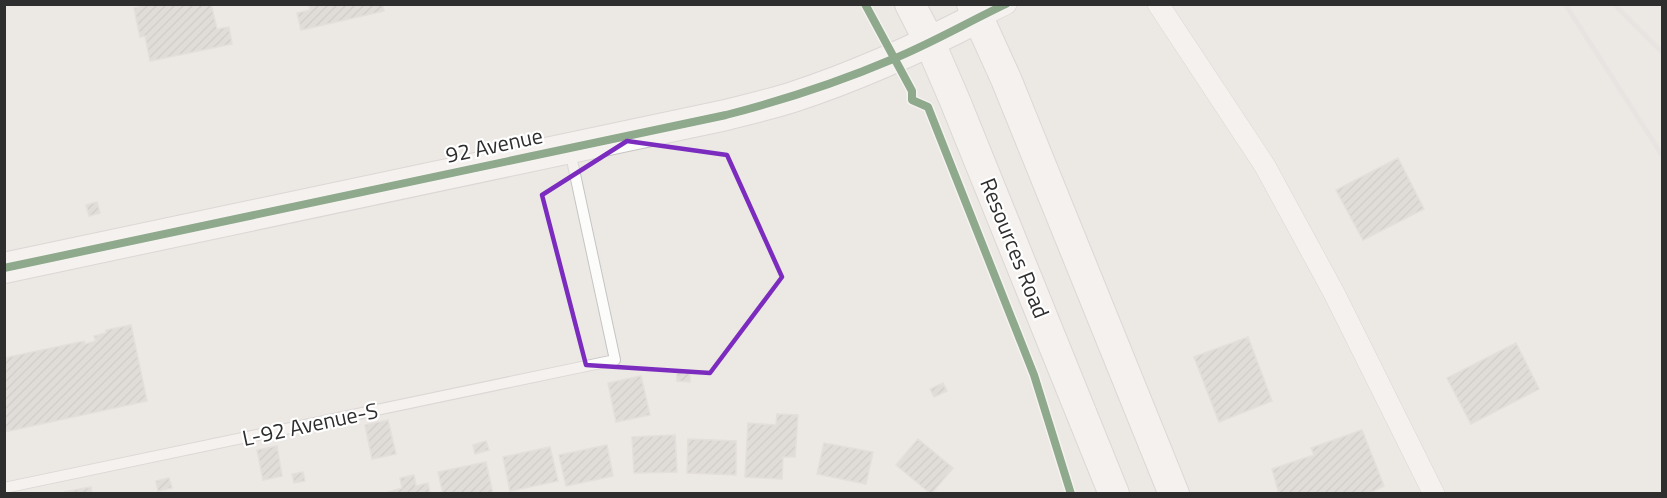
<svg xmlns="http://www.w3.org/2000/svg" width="1667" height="498" viewBox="0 0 1667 498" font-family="'Titillium Web',sans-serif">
<defs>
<pattern id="building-hatch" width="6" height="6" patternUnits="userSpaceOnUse" patternTransform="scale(1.5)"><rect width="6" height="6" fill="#d1cecb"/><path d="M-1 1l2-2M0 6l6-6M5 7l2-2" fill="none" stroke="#b4b1af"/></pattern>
</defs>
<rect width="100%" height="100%" fill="#ece8e4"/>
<path fill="url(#building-hatch)" stroke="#d7d4d0" stroke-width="1.5" d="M138,4H211L217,29L229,27L232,44L150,61L145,36L140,37L134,8L139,7Z
M309,4H382L384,11L301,30L297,13L310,10Z
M1398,158L1424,209L1363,240L1336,190Z
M97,202L100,213L89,216L86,205Z
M131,325L147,401L4,432V358L84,341L85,344L96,341L94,336L106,333V330Z
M1248,337L1272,401L1219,422L1194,357Z
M1516,343L1539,389L1471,424L1447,378Z
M677,372H690V382L677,381Z
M641,376L650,415L616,422L608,383Z
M943,383L947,391L934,397L930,389Z
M777,414L798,415L795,457H783L782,479L745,477L748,423L776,425Z
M388,420L396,454L372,459L365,425Z
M1362,430L1384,486L1367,494H1279L1272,469L1314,455L1311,448Z
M675,435L677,472L634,473L632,437Z
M688,439L736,441V475L687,473Z
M918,439L953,468L931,494L896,465Z
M486,441L489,450L475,454L473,445Z
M824,443L873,452L866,484L817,474Z
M607,445L613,476L566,486L559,455Z
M277,446L282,476L263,480L257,450Z
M550,447L558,481L510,491L503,457Z
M486,462L493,494H443L438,472Z
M303,472L305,481L294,483L292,474Z
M414,475L416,486L428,483L430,494H382L402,488L400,478Z
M169,478L172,488L158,491L156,481Z
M91,487L92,494H64V492Z"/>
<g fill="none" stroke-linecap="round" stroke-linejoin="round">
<g stroke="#c5c4c5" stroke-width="12">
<path id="lane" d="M4,488L615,360L570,151"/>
</g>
<g stroke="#c5c4c5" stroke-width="22">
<path id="street" d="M1158,4L1265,166L1334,293L1434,494
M979,17L1006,4"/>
</g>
<g stroke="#c5c4c5" stroke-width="32">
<path id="secondary" d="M910,4L930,43L955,101L1114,494
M972,4L1006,79L1174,494
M4,268L726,115C749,109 771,104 793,97C857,76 919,48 979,17"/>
</g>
<use href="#lane" stroke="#fcfcfb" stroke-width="10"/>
<use href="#street" stroke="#fcfcfb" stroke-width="21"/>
<use href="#secondary" stroke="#fcfcfb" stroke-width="30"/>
<path stroke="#dfdfe1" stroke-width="4.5" d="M1565,4L1662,155
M1614,4L1662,52"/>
<g stroke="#fff" stroke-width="11">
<path id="cycleway" d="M865,4L912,91V100L928,107L1034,375L1071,494
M4,268L726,115C784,100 839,82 893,59C932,43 968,22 1006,4"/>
</g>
<use href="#cycleway" stroke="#1b5e20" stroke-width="8"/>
</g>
<path d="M0 0H1667V498H0ZM627,141L727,155L782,277L710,373L586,365L542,195Z" fill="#ece8e4" fill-opacity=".55" fill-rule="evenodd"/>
<path fill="none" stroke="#7b2cbf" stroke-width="4.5" stroke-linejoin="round" d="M627,141L727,155L782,277L710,373L586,365L542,195Z"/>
<g text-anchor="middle" stroke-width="4.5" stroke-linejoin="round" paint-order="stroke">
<g font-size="22" fill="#2e2e2e" stroke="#fff">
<text transform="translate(494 145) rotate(-12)" y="8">92 Avenue</text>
<text transform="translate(1015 248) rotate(68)" y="8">Resources Road</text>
<text transform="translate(310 424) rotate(-12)" y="8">L-92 Avenue-S</text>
</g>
</g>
<rect width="1667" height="498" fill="none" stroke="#2e2e2e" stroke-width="12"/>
</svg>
